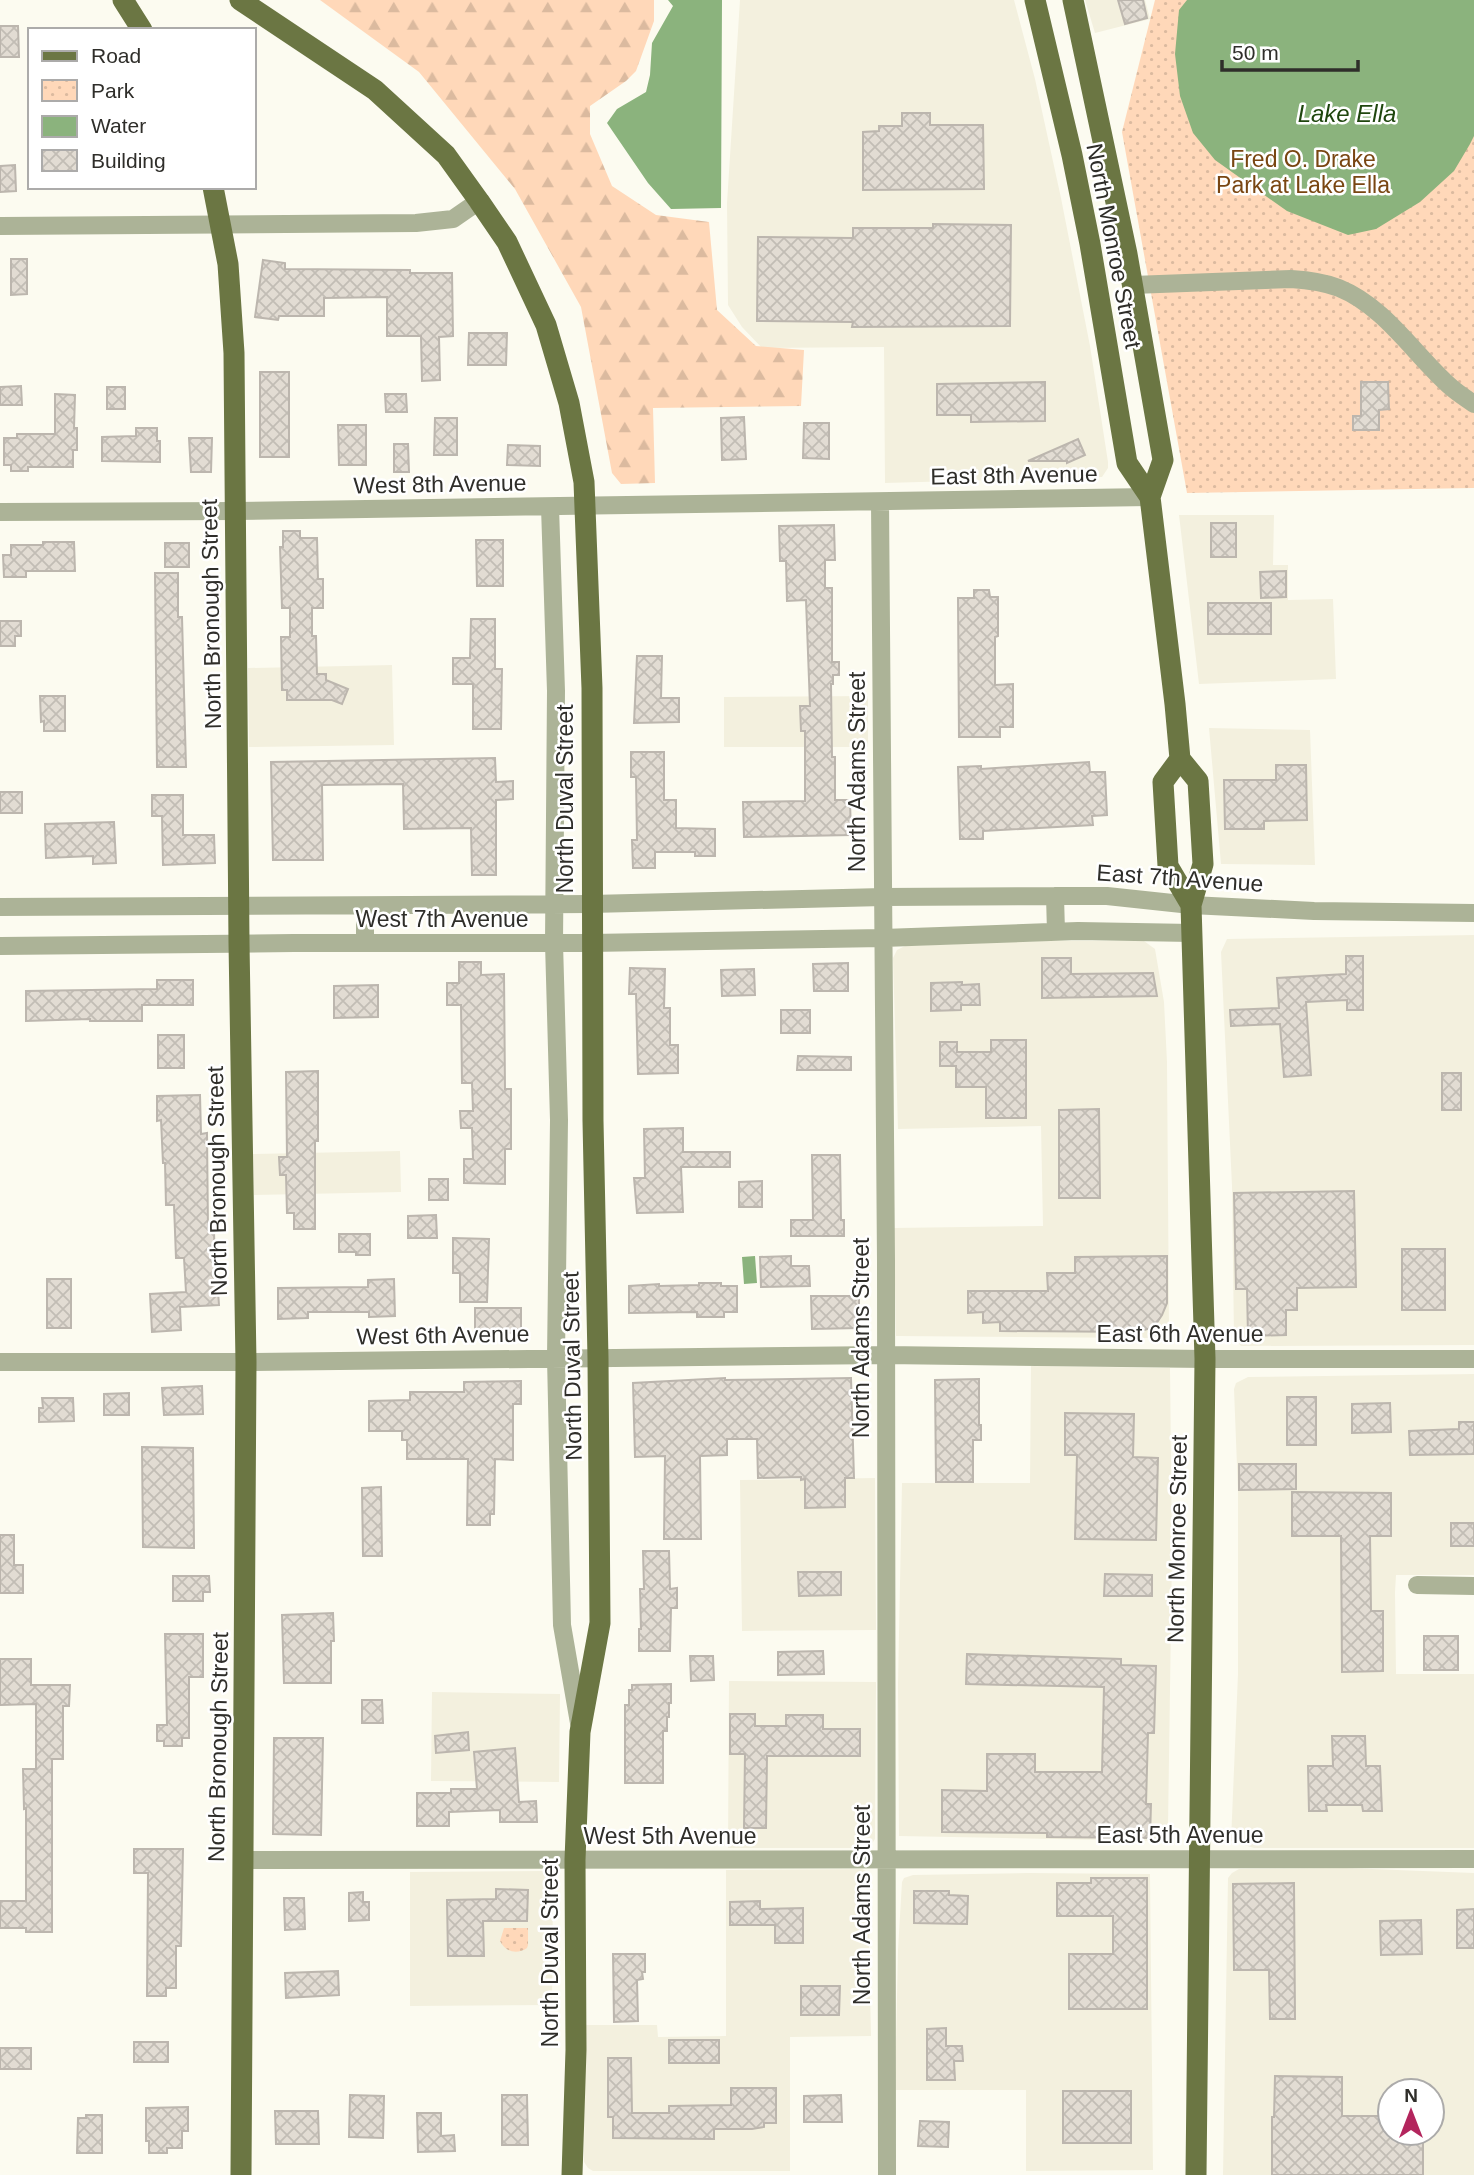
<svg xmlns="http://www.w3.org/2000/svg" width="1474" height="2175" viewBox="0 0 1474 2175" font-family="Arial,sans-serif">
<defs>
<pattern id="forest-firs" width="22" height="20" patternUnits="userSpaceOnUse" patternTransform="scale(1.75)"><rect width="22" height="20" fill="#ffd8b9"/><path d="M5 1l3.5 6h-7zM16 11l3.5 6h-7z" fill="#dbba9f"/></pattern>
<pattern id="park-dots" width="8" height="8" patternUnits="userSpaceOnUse" patternTransform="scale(1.75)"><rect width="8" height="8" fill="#ffd8b9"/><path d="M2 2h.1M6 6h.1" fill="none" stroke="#dbba9f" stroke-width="1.8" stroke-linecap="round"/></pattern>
<pattern id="building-cross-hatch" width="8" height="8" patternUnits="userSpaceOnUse" patternTransform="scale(1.75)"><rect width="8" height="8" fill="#e2dcd3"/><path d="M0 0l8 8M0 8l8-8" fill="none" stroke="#c2bdb5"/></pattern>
</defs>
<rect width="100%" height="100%" fill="#fcfbf0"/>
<path fill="#f3f0de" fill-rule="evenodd" d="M740,0H1014L1035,79L1061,198L1090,346L1108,462V468L1102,477L885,483L884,347L762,348L742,327L728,305L727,203Z
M1085,0H1145L1150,19L1095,33Z
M1179,515H1274L1273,565H1288V600L1333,599L1336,679L1199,684Z
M392,665L394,745L249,747L248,668Z
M868,696V747H724V697Z
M1209,728L1310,730L1315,865L1221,864Z
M1474,935V1345L1241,1346L1234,1338L1232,1186L1221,952L1227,939Z
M1039,941H1144L1155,949L1164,1002L1167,1062L1169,1328L1152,1338L896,1336L894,1228L1043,1226L1041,1126L898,1129L893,958L897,950L905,946Z
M400,1151L401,1192L254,1195L253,1154Z
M1031,1366L1170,1368L1172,1553L1168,1826L1164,1836L1159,1841L899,1836L898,1684L902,1483H1030Z
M1474,1374V1575H1396L1395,1592L1396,1674H1474V1848H1254L1231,1841L1238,1674V1492L1234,1389L1236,1383L1248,1377Z
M875,1478L876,1630L742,1631L740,1480Z
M729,1681L876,1682L875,1839L869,1848H728Z
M432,1692L560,1694L559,1782L431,1781Z
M1346,1868L1474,1873V2175H1223L1228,1878L1232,1873L1239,1869ZM1390,2091H1432V2133H1390Z
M862,1869L868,1872L871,1878L869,1950L871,2036L790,2037V2171H593L588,2168L584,2162L585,2025H657L658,2037L726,2036V1870Z
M547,1871L550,1874L553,1881L552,2005L410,2006V1872Z
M1028,1873L1150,1874L1153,2170L1026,2171V2090H895L898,1950L902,1882L904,1878L913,1875Z"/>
<path fill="url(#forest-firs)" d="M320,0H654V21L636,71L626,81L590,106V134L612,186L656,215L709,222L717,310L756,346L804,350L801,406L653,408L655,483L621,484L612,473L581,307L515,189L419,72Z"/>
<path fill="url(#park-dots)" d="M1155,0H1474V488L1187,493L1122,132Z
M504,1928H528V1945L527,1948C517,1955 505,1952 500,1941Z"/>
<path fill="#8bb37d" d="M668,0H722L721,208L671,209L648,183L607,123L617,109L646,92L650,75L652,43L673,6Z
M1187,0H1474V136L1470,144L1454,171L1420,202L1376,229L1348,235L1287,211L1215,160L1193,133L1180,96L1175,54L1179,10Z
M755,1256L757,1283L744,1284L742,1257Z"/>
<path fill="url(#building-cross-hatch)" stroke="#bcb6ae" stroke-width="2" d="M1118,0H1143L1147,18L1125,24Z
M0,26H18L19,57H0Z
M902,113H930V125H983L984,189L863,190V132L879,131V126H902Z
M15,165L16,191L0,192V166Z
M933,224L1011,225L1010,326L852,327L853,322L757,321L758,237L853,238V228H933Z
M11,259H27V294L11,295Z
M263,260L285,263V269L410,270V273H452L453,336L439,337L440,380L422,381L421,336H387V297L324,298V316H279L278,320L255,317Z
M469,333H507L506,365H468Z
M260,372H289V457H260Z
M1045,382V421L971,422V415H937V384Z
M1361,382H1388L1389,409L1379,410V430H1353V416H1361Z
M21,386L22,405H0V387Z
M107,387H125V409H107Z
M55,394L75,395L74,428H77V450H73V467H28V471H11V465H4V438H17V434H55Z
M385,394H406L407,412H386Z
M744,417L746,459L722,460L721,418Z
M435,418H457V455H434Z
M804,423H829V459L803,458Z
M338,425H366V465H339Z
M136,428H157V441H160V462L102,461V437L136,436Z
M189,438H212L211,472H191Z
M1078,439L1085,455L1067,463V461H1028Z
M394,444H408L409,472H394Z
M508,445L540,446V466L507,465Z
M1211,523H1236V557H1211Z
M834,525L835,560H825V588H832V662H839V675H833V684H831L832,757H835V800H850L851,835L744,837L743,802L805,801V731H801L800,706H810L806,600L787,601L786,561H780L779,526Z
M283,531H300V538H317L318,579H323V608H312V636H316L317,674H326V680L348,689L342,704L332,700H287V690H282L281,637H290V608H282L280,547H283Z
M476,540H503V586H477Z
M43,542H74L75,571H26V577H4L3,555H11V545H43Z
M165,543H189V567H165Z
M1286,571V597L1261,598L1260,572Z
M155,573H178V617H182L186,767H157Z
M974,590H989L990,597H998V636L995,637V685L1013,684V727H1000V737H959L958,598H974Z
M1208,603H1271V634H1208Z
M471,619H495V669H502L501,729H473V684H453V658H470Z
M0,621H21V636H15V646H0Z
M637,656H662L661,698H679V722L634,723Z
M40,696H65V731H44V721L41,722Z
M631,752H664V800H676V828L715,829V856H695V852H655V868H633L632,840H637L636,777H631Z
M495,758L496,782L513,781V799L496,800V875H472L471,828L404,829L403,784L322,785L323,860H273L271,762Z
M1089,762L1090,772H1105L1107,815L1092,816L1093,825L983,831V839H960L958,767L981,766V769Z
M1276,765H1306L1307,820L1264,821V829H1225L1224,780H1276Z
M0,792H22V813H0Z
M152,795H183V835H214L215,863L163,865L162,816H152Z
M114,822L116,863L93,864V856L46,858L45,824Z
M1346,956H1363V1010H1347V1000L1306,1002L1311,1075L1284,1077L1280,1024L1231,1026L1230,1010L1279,1008L1277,978L1346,974Z
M1042,958H1071V974L1153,973L1157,996L1042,998Z
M459,962H481V975L504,974L505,1089H511V1149H505V1184L464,1183V1159H473L472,1128H461L460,1111H473L472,1083H462L461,1005H447V983H459Z
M848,963V991H814L813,964Z
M630,968L665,969L664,1008H670V1045H678V1073L638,1074L636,994H629Z
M754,969L755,995L722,996L721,970Z
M157,980H193V1005H142V1021H90V1019L26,1021V991L157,989Z
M962,982V985L979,984L980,1005H961V1010L931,1011V983Z
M378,985V1017L334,1018V986Z
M781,1010H810V1033H781Z
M158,1035H184V1068H158Z
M991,1040H1026V1118H986V1087H956V1066H940V1042H957V1052H991Z
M798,1056L851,1057V1070H797Z
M318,1071V1141H315V1229H294V1213H287L286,1175H280L279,1157H287L286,1072Z
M1442,1073H1461V1110H1442Z
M200,1095L201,1134L207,1133L208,1230H214L215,1277H217L219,1305L180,1307L181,1330L152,1332L150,1294L186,1292L184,1258H176L174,1205H166L165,1163H163L161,1120L157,1121V1096Z
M1099,1109L1100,1198H1059V1110Z
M683,1128V1152H730V1167H681L683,1212L637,1213L634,1178H645L644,1129Z
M812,1155H840L841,1220H844V1236H791V1220H813Z
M429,1179H448V1200H429Z
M762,1181V1207H739V1182Z
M1354,1191L1356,1287L1297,1288V1310H1286V1335L1248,1336L1247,1289H1236L1234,1193Z
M436,1215L437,1238H408V1216Z
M339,1234H370V1255H356V1252H339Z
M453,1238L489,1239L487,1302H460V1273H453Z
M1402,1249H1445V1310H1402Z
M791,1256V1266H809L810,1286L761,1287L760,1257Z
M1167,1256V1303L1162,1315L1154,1327L1138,1332L1000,1331V1322L983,1323V1312L968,1313V1291H1048L1047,1273H1075V1257Z
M47,1279H71V1328H47Z
M394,1279L395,1316L369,1317V1312H308V1318L278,1319V1288L368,1287V1280Z
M699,1283H721V1286H737V1312H724V1317H697V1312L629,1313V1286L659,1284V1286L699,1285Z
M811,1296H859V1328L812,1329Z
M475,1308H521V1333L475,1332Z
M725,1378V1380L851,1378L854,1478H845V1507L805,1508V1479L801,1480V1477L758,1478L757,1439H727V1455L700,1456L701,1539H664L665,1456L635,1457L633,1383Z
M979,1379V1425H981V1440H973V1482H936L935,1380Z
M521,1381V1404H513V1460L495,1459L494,1514H490V1525H467L468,1459H407V1440H402V1431H369V1401L410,1400V1392H464V1382Z
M202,1386L203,1414L164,1415L162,1388Z
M129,1393V1415H104V1394Z
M1287,1397H1316V1445H1287Z
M42,1398H73L74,1421L39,1422V1408H43Z
M1390,1403L1391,1432L1352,1433V1404Z
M1065,1413L1134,1414L1133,1457L1158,1458L1156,1540L1075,1539L1077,1455H1065Z
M1459,1422H1474V1454L1410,1455L1409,1431L1459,1429Z
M142,1447L193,1448L194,1548L143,1547Z
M1239,1464H1296V1489L1239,1490Z
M381,1487L382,1556H363L362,1488Z
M1292,1492L1391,1493V1536H1370L1371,1611H1383V1671L1342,1672L1341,1536H1292Z
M1451,1523H1474V1546H1451Z
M0,1535H14V1565H23V1593H0Z
M643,1551H669L670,1589L677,1588V1608H671L670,1651H639V1629H641L640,1589H644Z
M798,1572H841V1595L799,1596Z
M1105,1574L1152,1575V1596H1104Z
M173,1576H209L210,1592H203V1601H173Z
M333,1613L334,1641H331V1683H284L282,1615Z
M165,1634H203V1677H189V1738H182V1746H164V1741H157V1725H167Z
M1424,1636H1458V1670H1424Z
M823,1651L824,1674L778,1675V1652Z
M967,1654L1121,1659V1665L1156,1666L1154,1733H1148L1146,1804H1151L1150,1838L1047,1837V1833L942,1832V1790L987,1791V1754H1035V1772H1102L1104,1687L966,1684Z
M690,1656H713L714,1680L691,1681Z
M0,1659H31V1685H70L69,1706H63V1759H52V1932H26V1928H0V1901H26V1808L24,1809L23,1769H36V1704L0,1705Z
M671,1684V1703H669V1717H667V1731H663V1783H625V1705H629V1690H632V1685Z
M362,1700H382L383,1723H362Z
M730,1714H755V1726H786V1715H823V1729H860V1756H767L766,1828H744L745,1754H730Z
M468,1732L469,1750L436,1753L435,1736Z
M1332,1736H1365L1366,1766H1380L1382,1811H1363L1362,1805H1326L1327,1811H1309L1308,1766H1333Z
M274,1738H323L321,1835L273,1834Z
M515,1748L519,1802L536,1801L537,1822H500V1810L449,1812V1826H417V1793H451V1789H477L474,1752Z
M134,1849H183L181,1946H176V1988H166V1996H147L148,1873H134Z
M1091,1878H1147V2009H1069V1954H1113V1916H1057V1883H1091Z
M1294,1883L1295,2019H1270L1269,1970H1234L1233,1884Z
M496,1889L528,1890L527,1921H483L484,1956H448L447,1900L496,1899Z
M914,1891H949V1895L968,1896L967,1924L914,1923Z
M363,1892V1902H369V1920L349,1921V1893Z
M284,1898H304L305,1929L285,1930Z
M760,1901V1909L803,1908V1943H775V1925H730V1902Z
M1474,1909V1948H1457V1910Z
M1421,1920L1422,1954L1381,1955L1380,1921Z
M613,1954H645V1972H642L643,1979L637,1980L638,2021L614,2022Z
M338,1971L339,1995L286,1998L285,1973Z
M801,1986H840L839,2015H801Z
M946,2028V2046H962L963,2061H954L955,2080H927V2029Z
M669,2040H719V2063H669Z
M134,2042H168V2062H134Z
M0,2048H31V2069H0Z
M608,2058H631L632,2113H669V2106L731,2105V2088H776V2123H764V2127L752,2129H714V2139L613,2138V2117H608Z
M1275,2076L1342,2077V2116H1390V2133H1423V2175H1272V2117H1274Z
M1063,2091H1131V2143H1063Z
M350,2095L384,2096L383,2138L349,2137Z
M502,2095H527L528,2145H502Z
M841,2095L842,2122H804V2096Z
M188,2107V2131H182V2148H167V2153H149V2141H146V2108Z
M275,2111H318L319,2144H276Z
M417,2113H441V2136L454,2135L455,2151L418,2152Z
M86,2115H102V2153H77L78,2118H86Z
M920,2121L949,2122L948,2147L918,2146Z"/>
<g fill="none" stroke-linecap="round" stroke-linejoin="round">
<path stroke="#acb397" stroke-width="18" d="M0,226L416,223L453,219L479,201
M1133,285L1291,279C1307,280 1324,282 1339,288C1386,307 1415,356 1452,388C1459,394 1467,399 1474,404
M880,502L886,1260L887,2175
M550,507L556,691L554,943L559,1120L556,1358L562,1625L579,1723
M0,512L236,511L1150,497
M1055,896L1056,932
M365,906V943
M0,907L591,904L883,897L1055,896H1107L1191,905L1314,911L1474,913
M0,946L294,943H591L883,938L1078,931L1192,933
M0,1362H246L886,1355L1205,1359H1474
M1417,1585L1474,1586
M243,1860L1474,1859"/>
<path stroke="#6b7643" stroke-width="21" d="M123,0L142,30
M240,0L375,90L446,155L479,201L507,242L546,325L569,403L584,482L592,688L593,1121L598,1358L600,1623L580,1732L575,1860L576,2050L572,2175
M1035,0L1072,155L1090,244L1127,463L1150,497L1175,704L1180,759L1198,781L1203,864L1191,905L1205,1359L1196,2175
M1073,0L1127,254L1163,460L1150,497
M213,187L228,264L234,353L239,943L246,1362L241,2175
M1180,759L1163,782L1168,866L1191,905"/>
</g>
<g text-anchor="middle" stroke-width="5" stroke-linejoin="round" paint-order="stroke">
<g font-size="23" fill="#794612" stroke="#fff">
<text x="1303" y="167">Fred O. Drake<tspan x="1303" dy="26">Park at Lake Ella</tspan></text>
</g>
<g font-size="23" fill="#2f2e2a" stroke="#fff">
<text transform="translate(1114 246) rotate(79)" y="8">North Monroe Street</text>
<text transform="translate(1014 475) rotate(-1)" y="8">East 8th Avenue</text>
<text transform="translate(440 484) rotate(-1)" y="8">West 8th Avenue</text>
<text transform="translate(211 614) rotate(-91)" y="8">North Bronough Street</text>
<text transform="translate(857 772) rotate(-90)" y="8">North Adams Street</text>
<text transform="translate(565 799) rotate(-90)" y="8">North Duval Street</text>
<text transform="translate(1180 878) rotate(4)" y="8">East 7th Avenue</text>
<text x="442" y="927">West 7th Avenue</text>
<text transform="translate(217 1181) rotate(-91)" y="8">North Bronough Street</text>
<text x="1180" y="1342">East 6th Avenue</text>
<text transform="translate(443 1335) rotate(-1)" y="8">West 6th Avenue</text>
<text transform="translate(861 1338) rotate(-90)" y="8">North Adams Street</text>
<text transform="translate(572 1366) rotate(-91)" y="8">North Duval Street</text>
<text transform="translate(1177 1539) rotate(-89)" y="8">North Monroe Street</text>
<text transform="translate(218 1747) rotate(-89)" y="8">North Bronough Street</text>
<text x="1180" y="1843">East 5th Avenue</text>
<text x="670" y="1844">West 5th Avenue</text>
<text transform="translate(862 1905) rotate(-90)" y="8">North Adams Street</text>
<text transform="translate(550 1953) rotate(-90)" y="8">North Duval Street</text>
</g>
<g font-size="24" font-style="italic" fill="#1f460e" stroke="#fff">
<text x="1347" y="122">Lake Ella</text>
</g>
</g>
<rect x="28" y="28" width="228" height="161" fill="#ffffff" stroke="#acabaa" stroke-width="2"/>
<rect x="42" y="51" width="35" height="10" fill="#6b7643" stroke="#acabaa" stroke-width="2"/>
<text x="91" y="63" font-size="21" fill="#2f2e2a">Road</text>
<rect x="42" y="80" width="35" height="21" fill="url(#park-dots)" stroke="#acabaa" stroke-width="2"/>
<text x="91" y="98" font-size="21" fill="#2f2e2a">Park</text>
<rect x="42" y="116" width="35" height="21" fill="#8bb37d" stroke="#acabaa" stroke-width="2"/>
<text x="91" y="133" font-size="21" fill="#2f2e2a">Water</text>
<rect x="42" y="150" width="35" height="21" fill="url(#building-cross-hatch)" stroke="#acabaa" stroke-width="2"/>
<text x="91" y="168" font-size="21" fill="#2f2e2a">Building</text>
<g transform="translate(1411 2112)"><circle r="33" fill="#ffffff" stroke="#acabaa" stroke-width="2"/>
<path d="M0-5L12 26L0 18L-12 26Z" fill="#b3255d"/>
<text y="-10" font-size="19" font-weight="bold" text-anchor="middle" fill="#2f2e2a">N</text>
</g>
<path d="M1222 60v10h136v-10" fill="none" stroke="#2f2e2a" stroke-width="3.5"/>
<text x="1232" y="60" font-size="21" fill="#2f2e2a" stroke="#ffffff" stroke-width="5" paint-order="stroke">50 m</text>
</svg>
